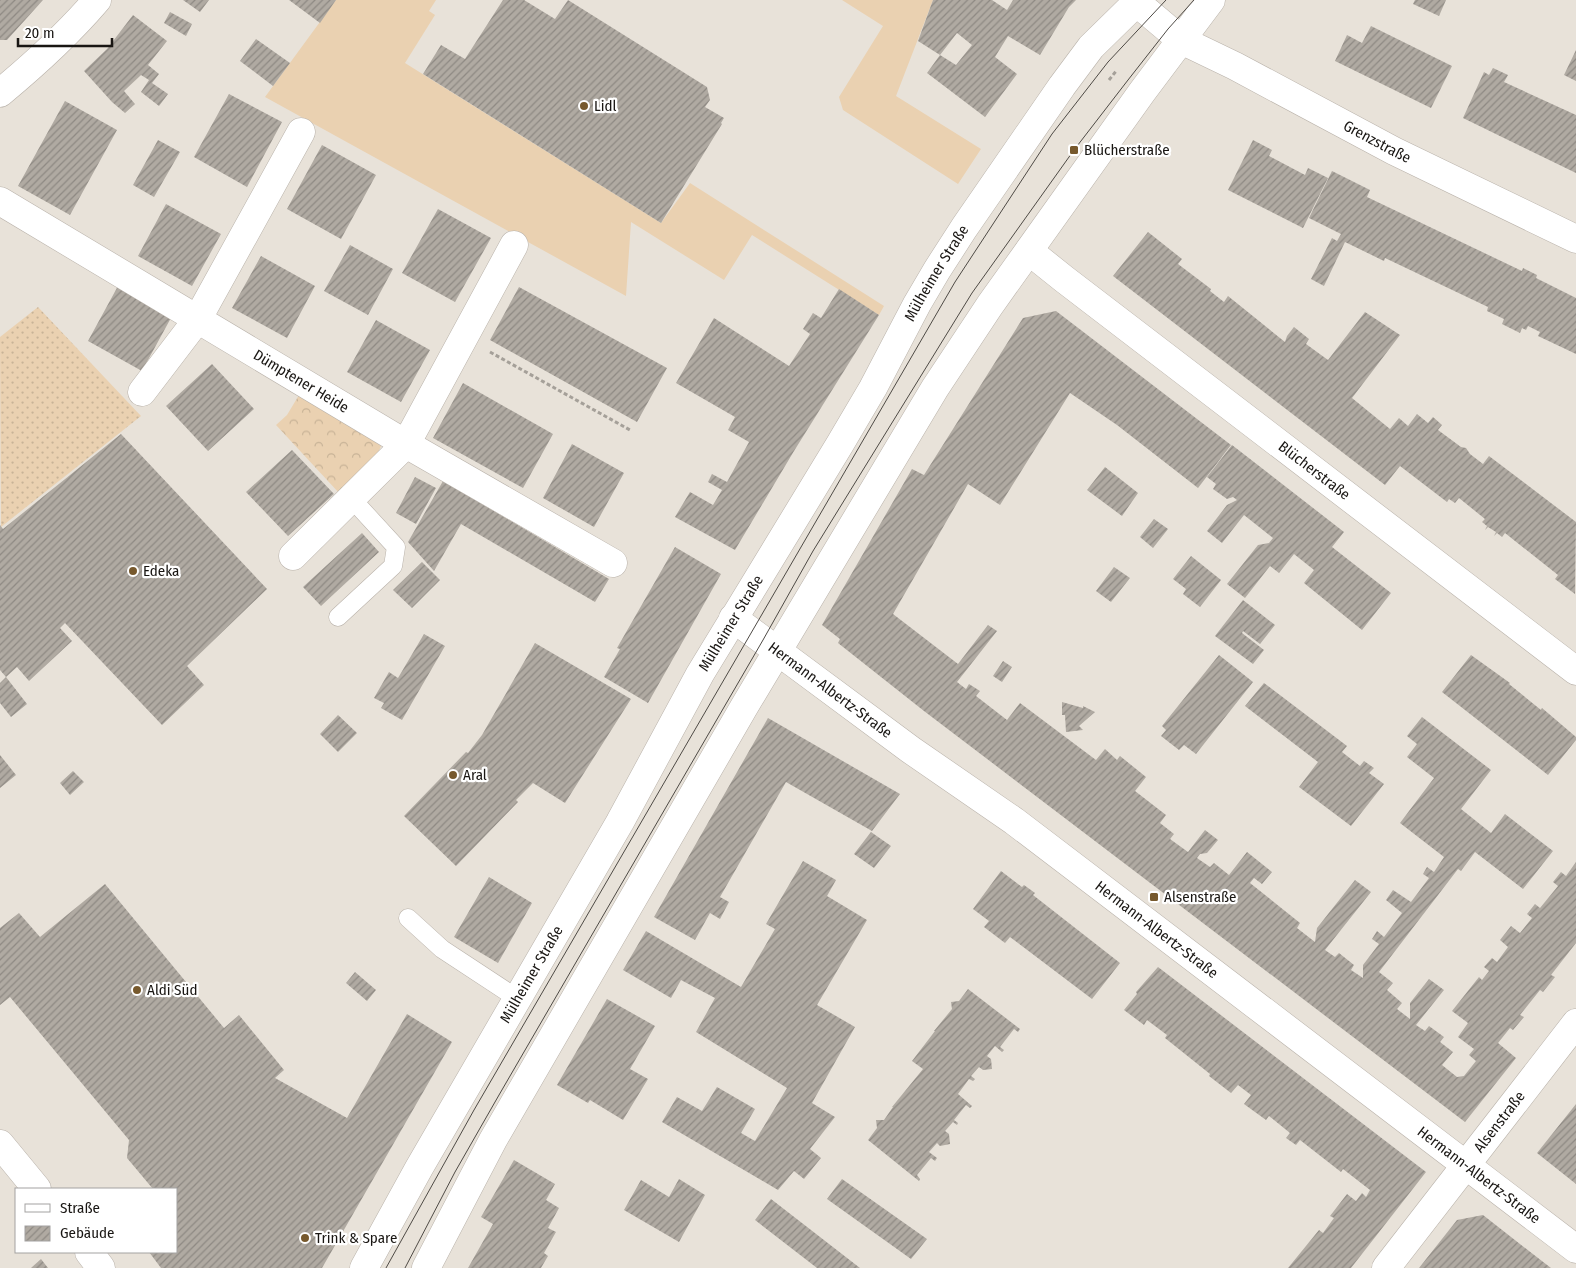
<svg xmlns="http://www.w3.org/2000/svg" width="1576" height="1268" viewBox="0 0 1576 1268" font-family="'Fira Sans Condensed',sans-serif">
<defs>
<pattern id="forest-crowns" width="20" height="18" patternUnits="userSpaceOnUse" patternTransform="scale(1.25)"><rect width="20" height="18" fill="#ead1b1"/><path d="M2 6a3 3 0 1 1 6 0M12 15a3 3 0 1 1 6 0" fill="none" stroke="#c8b397"/></pattern>
<pattern id="garden-dots" width="8" height="8" patternUnits="userSpaceOnUse" patternTransform="scale(1.25)"><rect width="8" height="8" fill="#ead1b1"/><path d="M2 2h.1M6 6h.1" fill="none" stroke="#c8b397" stroke-width="1.8" stroke-linecap="round"/></pattern>
<pattern id="building-hatch" width="6" height="6" patternUnits="userSpaceOnUse" patternTransform="scale(1.25)"><rect width="6" height="6" fill="#b0aaa2"/><path d="M-1 1l2-2M0 6l6-6M5 7l2-2" fill="none" stroke="#8e8983"/></pattern>
</defs>
<rect width="100%" height="100%" fill="#e8e2d9"/>
<path fill="#ead1b1" d="M336,0H436L429,11L435,15L405,63L661,223L690,183L884,306L879,315L752,235L724,280L631,222L626,296L265,97Z
M842,0H933L896,96L981,149L958,184L843,110L839,97L883,26Z"/>
<path fill="url(#forest-crowns)" d="M299,395L378,440L381,446L375,460L340,494L276,425L287,415Z"/>
<path fill="url(#garden-dots)" d="M38,307L141,416L1,527L0,337Z"/>
<path fill="url(#building-hatch)" fill-rule="evenodd" d="M0,0H43L7,40H0Z
M183,0H209L200,12Z
M289,0H336L320,23Z
M503,0H524L555,19L568,0L707,87L710,100L705,107L724,118L721,123L722,124L661,223L423,74L441,45L465,59Z
M933,0H992L1007,10L1013,0H1076L1069,7L1040,55L1008,36L995,57L1017,74L985,117L927,73L940,55L918,41ZM957,33L972,45L956,65L940,55Z
M1415,0H1446L1439,16L1413,4Z
M170,12L192,24L186,36L164,23Z
M133,15L167,41L148,65L159,74L152,83L168,94L159,106L141,92L149,80L141,75L124,91L135,104L125,113L112,102L84,71L107,49Z
M1371,26L1452,66L1431,108L1335,61L1347,35L1362,43Z
M256,39L290,63L273,86L240,61Z
M1576,50V81L1564,75Z
M1493,68L1508,75L1504,82L1576,115V173L1463,118L1484,72L1489,75Z
M229,94L282,122L247,187L194,157Z
M65,101L117,130L70,215L18,186Z
M158,140L180,152L154,197L133,185Z
M1253,140L1272,150L1269,156L1305,175L1308,168L1328,178L1303,228L1228,190Z
M322,145L376,175L341,239L287,209Z
M1332,171L1370,190L1367,197L1522,271L1523,268L1537,275L1536,278L1576,298V354L1538,336L1540,332L1528,326L1526,330L1522,328L1520,333L1502,324L1504,319L1487,311L1488,307L1385,258L1384,261L1345,242L1324,286L1311,279L1332,238L1337,241L1341,234L1309,218Z
M166,204L221,234L192,286L138,256Z
M438,209L491,238L455,302L402,273Z
M1148,232L1182,259L1178,264L1211,289L1210,291L1224,302L1228,296L1285,342L1287,336L1294,327L1309,339L1306,344L1328,360L1365,312L1400,335L1352,398L1390,429L1399,418L1408,426L1417,414L1428,423L1433,417L1442,425L1438,430L1461,447L1466,448L1470,454L1483,464L1489,456L1576,522L1575,594L1555,579L1558,575L1505,533L1502,537L1497,533L1494,536L1496,532L1488,527L1485,530L1487,526L1482,522L1485,519L1459,498L1455,503L1449,499L1447,502L1400,466L1385,485L1113,276Z
M350,245L393,269L368,315L324,291Z
M261,256L315,286L287,338L232,308Z
M118,286L172,316L142,371L88,341Z
M519,287L667,368L637,422L490,340Z
M839,289L879,315L794,451L735,550L675,517L690,492L713,505L722,490L708,482L712,474L727,482L749,442L728,430L735,417L676,383L714,318L789,366L810,334L803,329L813,313L821,318Z
M1056,311L1231,445L1198,488L1117,425L1070,393L1000,505L968,484L893,614L958,664L988,625L997,631L957,682L966,689L969,684L980,691L976,696L1007,720L1020,703L1096,760L1105,749L1117,760L1120,756L1146,777L1135,791L1166,815L1160,823L1174,834L1170,839L1188,852L1205,830L1218,840L1207,853L1200,854L1197,858L1210,867L1214,863L1229,875L1247,852L1272,872L1262,884L1254,878L1250,883L1300,923L1297,928L1315,942L1317,928L1355,880L1371,892L1325,950L1335,957L1339,953L1354,965L1351,970L1363,978V965L1379,944L1372,939L1377,931L1384,937L1402,913L1386,900L1393,890L1411,902L1429,878L1423,874L1427,867L1434,872L1444,857L1400,823L1434,778L1407,757L1417,744L1407,736L1422,717L1491,770L1461,809L1491,833L1505,814L1553,851L1523,889L1475,852L1461,871L1458,869L1379,972L1393,983L1387,990L1402,1003L1397,1009L1410,1019V1003L1429,979L1444,990L1416,1025L1425,1031L1429,1026L1444,1037L1440,1042L1453,1052L1442,1065L1457,1077L1464,1076L1476,1061L1469,1055L1474,1049L1458,1037L1468,1023L1452,1011L1479,977L1482,980L1489,971L1484,967L1492,958L1497,962L1508,947L1500,940L1511,926L1520,933L1532,918L1527,914L1535,904L1540,908L1558,886L1553,882L1561,872L1566,876L1576,862V943L1551,975L1555,977L1543,992L1540,990L1520,1015L1524,1017L1513,1030L1510,1028L1498,1043L1516,1058L1465,1122L924,711L838,643L840,639L822,625L912,469L924,475L1023,318Z
M376,320L430,350L401,402L347,372Z
M212,364L254,409L208,451L166,406Z
M463,383L553,434L523,488L433,438Z
M121,434L267,589L187,666L204,685L162,725L65,623L60,628L72,641L29,681L17,667L6,677L0,670V525L3,529Z
M572,444L624,473L594,527L543,498Z
M1232,445L1344,532L1332,547L1391,593L1362,630L1304,583L1314,570L1294,554L1279,573L1270,566L1245,598L1227,584L1258,545L1269,543L1273,538L1244,515L1222,543L1207,531L1227,505L1237,500L1233,497L1227,499L1213,489L1216,484L1207,477Z
M292,450L334,494L288,536L246,492Z
M1105,467L1138,493L1122,516L1087,490Z
M415,477L436,488L416,524L396,513Z
M443,481L609,579L595,602L461,524L434,571L408,542Z
M1154,519L1168,529L1153,548L1140,537Z
M362,533L379,552L321,606L303,587Z
M675,547L721,574L648,703L604,677L620,649L617,648Z
M1191,556L1221,580L1200,607L1183,594L1186,589L1173,579Z
M422,562L440,580L412,608L393,590Z
M1114,567L1130,578L1111,602L1096,591Z
M1243,600L1275,625L1260,644L1243,631L1242,633L1264,650L1253,664L1215,636Z
M424,634L445,646L402,720L381,708L384,703L374,698L389,672L398,678Z
M535,643L631,699L565,803L533,783L516,800L518,802L456,866L404,816L466,752L468,753L482,735Z
M1219,655L1253,682L1196,754L1184,745L1179,750L1161,736L1166,730L1162,726Z
M1471,655L1510,683L1509,684L1541,710L1542,708L1576,737V740L1548,775L1442,692Z
M1003,661L1012,667L1002,682L993,676Z
M6,677L27,704L11,717L0,703V683Z
M1264,683L1347,746L1342,752L1360,766L1364,761L1374,768L1369,773L1384,784L1351,826L1299,787L1318,762L1245,706Z
M1062,702L1083,708V706L1095,712L1079,726L1083,730L1066,732L1065,715H1062Z
M338,715L357,733L338,752L320,734Z
M768,718L900,794L872,831L786,782L720,897L729,902L720,919L710,913L695,940L654,917Z
M0,755L16,775L0,788Z
M73,771L84,782L70,795L60,783Z
M871,832L891,846L874,868L854,854Z
M803,861L836,880L827,896L867,920L817,1005L855,1027L812,1103L835,1117L810,1149L821,1158L804,1179L794,1171L778,1190L662,1122L677,1097L702,1111L717,1087L755,1109L741,1133L755,1141L787,1088L696,1032L715,998L681,980L671,998L623,970L646,931L741,987L775,929L766,924Z
M1001,871L1022,887L1024,885L1035,893L1033,895L1120,963L1092,999L1010,937L1005,943L984,927L989,921L973,909Z
M489,877L532,903L498,963L454,937Z
M105,884L224,1028L239,1015L284,1070L275,1078L347,1118L407,1014L452,1042L322,1268H161L149,1252H176V1189H153L127,1158L129,1140L10,997L0,1005V928L19,913L40,937Z
M1158,967L1426,1172L1351,1268H1288L1319,1230L1323,1233L1334,1218L1330,1216L1347,1194L1356,1201L1362,1193L1366,1197L1370,1190L1343,1169L1341,1172L1300,1140L1296,1145L1286,1138L1290,1133L1269,1116L1266,1120L1244,1104L1251,1095L1238,1085L1231,1093L1209,1076L1210,1074L1165,1038L1167,1035L1147,1020L1144,1025L1124,1010L1137,994L1136,992Z
M355,972L376,990L367,1001L346,983Z
M968,989L1020,1029L1018,1032L1014,1029L1000,1047L1004,1050L1002,1052L995,1046L987,1056L991,1059L992,1069L983,1070L979,1067L971,1076L975,1079L973,1081L969,1079L958,1094L972,1106L970,1108L966,1105L954,1120L958,1123L957,1125L953,1122L945,1131L949,1134L950,1144L940,1146L937,1143L929,1152L937,1158L935,1161L931,1158L917,1175L920,1179L919,1181L868,1140L877,1128L876,1120H884L893,1107H892L923,1069L912,1061L935,1031H934L952,1009L951,1002L959,1001Z
M607,999L655,1026L630,1069L648,1079L623,1120L590,1100L588,1103L557,1085Z
M1576,1104V1184L1537,1153Z
M514,1160L555,1184L546,1200L559,1208L548,1228L556,1232L544,1253L548,1256L541,1268H468L493,1224L481,1217Z
M679,1179L705,1195L679,1242L624,1210L641,1180L669,1197Z
M842,1179L927,1239L911,1259L827,1199Z
M771,1199L860,1268H817L755,1220Z
M1483,1215L1529,1251L1551,1268H1419L1457,1220Z
M41,1259L48,1268H31Z"/>
<g fill="none" stroke-linecap="round" stroke-linejoin="round">
<g stroke="#b9b2aa" stroke-width="19">
<path id="service" d="M338,617L393,566L396,547L352,499
M408,918L442,949L518,999"/>
</g>
<g stroke="#b9b2aa" stroke-width="29">
<g id="minor">
<path d="M0,93C35,64 68,34 97,0"/>
<path id="s1" d="M0,201L406,444L613,563"/>
<path id="s2" d="M1029,251L1064,279L1576,671"/>
<path d="M142,392L197,320L301,132"/>
<path d="M293,556L406,444L514,245"/>
<path id="s3" d="M733,618L911,750L1014,821L1576,1249"/>
<path d="M0,1144L37,1189"/>
<path d="M89,1252L101,1268"/>
<path id="s4" d="M1386,1268L1576,1023"/>
</g>
</g>
<g stroke="#b9b2aa" stroke-width="29">
<g id="tertiary">
<path id="s5" d="M1181,40L1235,66L1394,151L1576,239"/>
</g>
</g>
<g stroke="#b9b2aa" stroke-width="29">
<g id="primary">
<path d="M1136,2L1181,40"/>
<path id="s6" d="M364,1268L419,1168L620,822L700,674L840,444L873,388L917,304L937,270L964,228L1062,86L1091,47L1139,0"/>
<path d="M426,1268L493,1140L744,707L935,388L990,305L1142,92L1211,0"/>
</g>
</g>
<path stroke="#a5a099" stroke-width="3" stroke-dasharray="4 2.5" stroke-linecap="butt" d="M1109,80L1117,70
M490,352L630,430"/>
<use href="#service" stroke="#fff" stroke-width="18"/>
<use href="#minor" stroke="#fff" stroke-width="28"/>
<use href="#tertiary" stroke="#fff" stroke-width="28"/>
<use href="#primary" stroke="#fff" stroke-width="28"/>
<path stroke="#4e4a45" stroke-width="1" d="M386,1268L474,1110L955,282L1052,134L1108,62L1166,0
M405,1268L455,1172L499,1095L763,640L813,551L972,293L1074,150L1128,80L1168,29L1194,0"/>
</g>
<g fill="#77592d" stroke="#fff" stroke-width="2">
<circle cx="584" cy="106" r="5"/>
<rect x="1069" y="145" width="10" height="10" rx="2.5"/>
<circle cx="133" cy="571" r="5"/>
<circle cx="453" cy="775" r="5"/>
<rect x="1149" y="892" width="10" height="10" rx="2.5"/>
<circle cx="137" cy="990" r="5"/>
<circle cx="305" cy="1238" r="5"/>
</g>
<g text-anchor="middle" stroke-width="4.5" stroke-linejoin="round" paint-order="stroke">
<g font-size="15" fill="#191613" stroke="#fff" text-anchor="start">
<text x="594" y="111">Lidl</text>
<text x="1084" y="155">Blücherstraße</text>
<text x="143" y="576">Edeka</text>
<text x="463" y="780">Aral</text>
<text x="1164" y="902">Alsenstraße</text>
<text x="147" y="995">Aldi Süd</text>
<text x="315" y="1243">Trink &amp; Spare</text>
</g>
<g font-size="15" fill="#191613" stroke="#fff">
<text dy="5" stroke="none"><textPath href="#s5" startOffset="221">Grenzstraße</textPath></text>
<text dy="5" stroke="none"><textPath href="#s6" startOffset="1148">Mülheimer Straße</textPath></text>
<text dy="5" stroke="none"><textPath href="#s1" startOffset="351">Dümptener Heide</textPath></text>
<text dy="5" stroke="none"><textPath href="#s2" startOffset="360">Blücherstraße</textPath></text>
<text dy="5" stroke="none"><textPath href="#s6" startOffset="742">Mülheimer Straße</textPath></text>
<text dy="5" stroke="none"><textPath href="#s3" startOffset="121">Hermann-Albertz-Straße</textPath></text>
<text dy="5" stroke="none"><textPath href="#s3" startOffset="526">Hermann-Albertz-Straße</textPath></text>
<text dy="5" stroke="none"><textPath href="#s6" startOffset="338">Mülheimer Straße</textPath></text>
<text dy="5" stroke="none"><textPath href="#s4" startOffset="185">Alsenstraße</textPath></text>
<text dy="5" stroke="none"><textPath href="#s3" startOffset="931">Hermann-Albertz-Straße</textPath></text>
</g>
</g>
<rect x="15" y="1188" width="162" height="65" fill="#ffffff" stroke="#a3a2a1"/>
<rect x="25" y="1204" width="25" height="8" fill="#ffffff" stroke="#a3a2a1"/>
<text x="60" y="1213" font-size="15" fill="#191613">Straße</text>
<rect x="25" y="1226" width="25" height="15" fill="url(#building-hatch)" stroke="#a3a2a1"/>
<text x="60" y="1238" font-size="15" fill="#191613">Gebäude</text>
<path d="M18 38v8h94v-8" fill="none" stroke="#191613" stroke-width="2.5"/>
<text x="25" y="38" font-size="15" fill="#191613" stroke="#ffffff" stroke-width="4" paint-order="stroke">20 m</text>
</svg>
